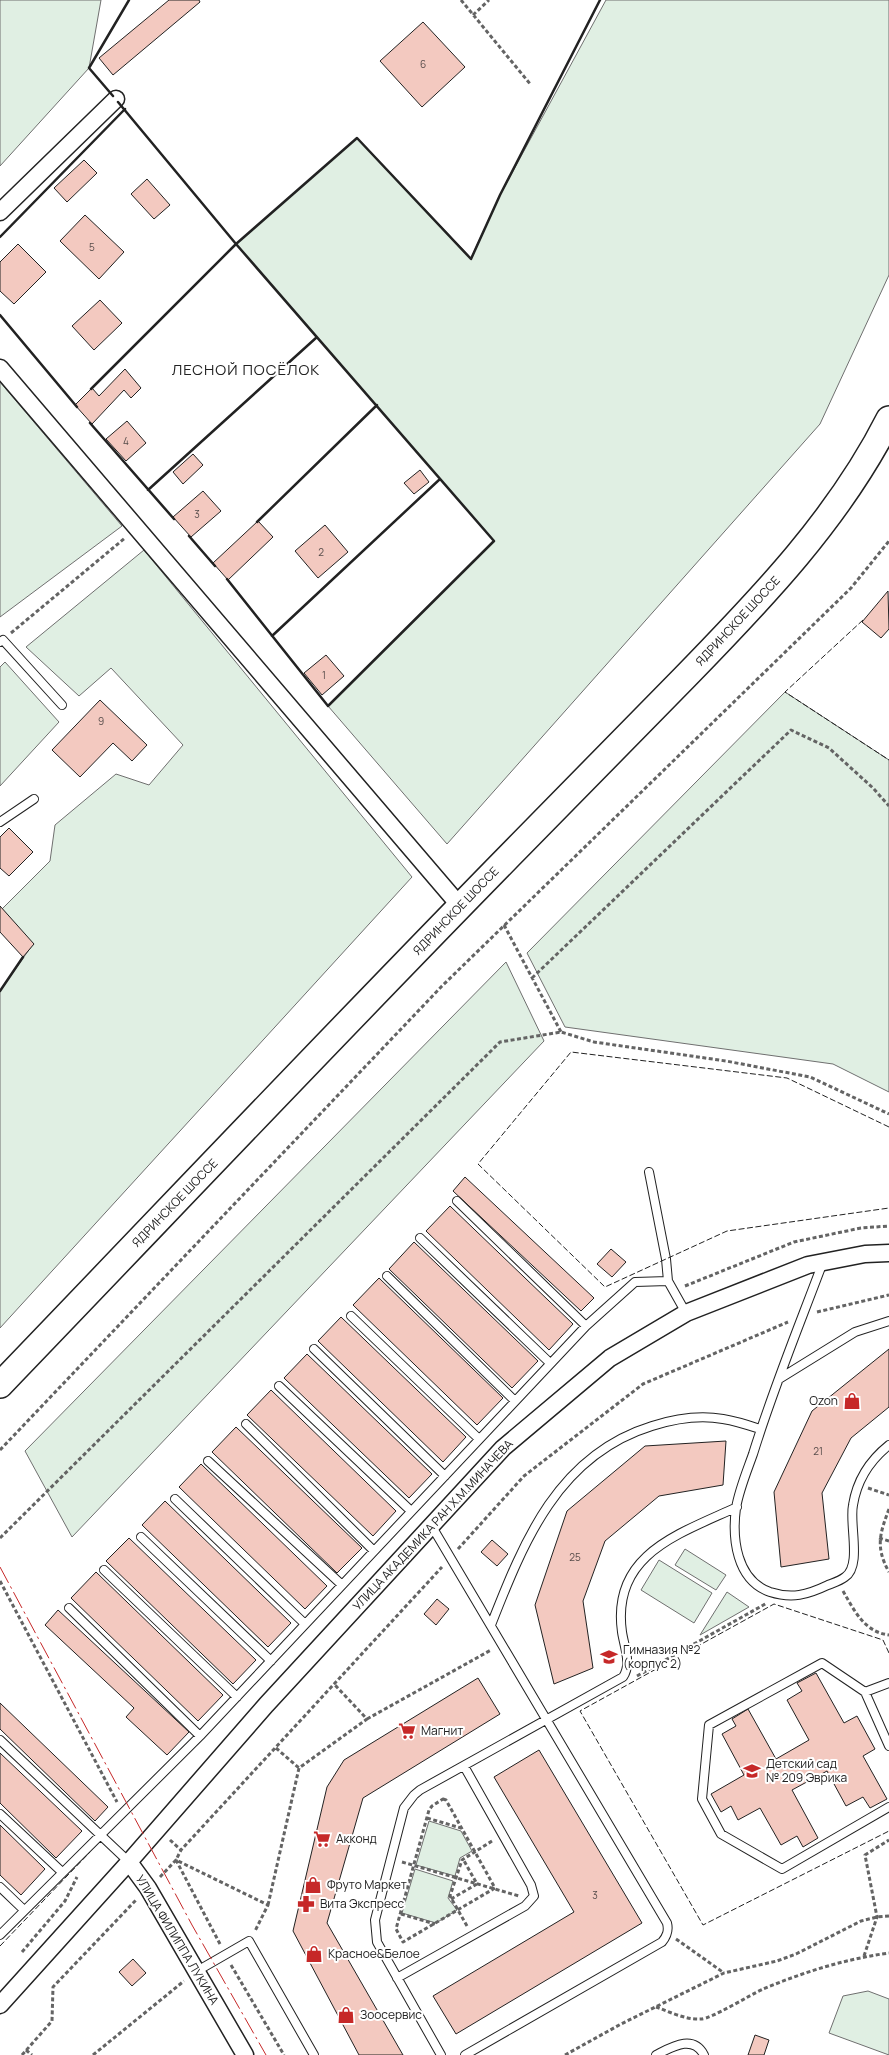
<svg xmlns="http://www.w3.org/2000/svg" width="889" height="2055" viewBox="0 0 889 2055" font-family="Manrope,sans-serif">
<rect width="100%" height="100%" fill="#fff"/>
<path fill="#e0efe3" stroke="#6f6f6f" d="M0,0H101L89,68L0,166Z
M606,0H889V275L820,424L447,844L328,706L494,541L236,244L357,138L471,258L500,195Z
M0,382L122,526L0,617Z
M144,550L412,877L0,1328V991L33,944L2,909L50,861L55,825L116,774L149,785L183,745L111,668L79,696L26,647Z
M5,662L59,722L0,786V667Z
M785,692L889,760V1092L833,1064L565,1027L527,953Z
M506,962L544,1041L72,1537L25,1451Z
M685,1549L726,1575L716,1590L675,1565Z
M659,1560L712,1593L694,1623L641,1590Z
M727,1592L749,1607L700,1635Z
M429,1821L461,1831L472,1851L460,1858L455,1876L416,1865Z
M415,1869L453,1881L448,1898L457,1910L436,1923L402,1913Z
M868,1991L889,1999V2055L829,2033L843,1996Z"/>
<path fill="#f3c9c0" stroke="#222" d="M169,0H199L200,2L113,75L99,58Z
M423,22L465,67L422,107L380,61Z
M84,160L97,173L67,202L54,188Z
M147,179L170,205L154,219L131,194Z
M85,215L124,252L99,279L60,241Z
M18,244L46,272L14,304L0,291V262Z
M100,300L122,323L94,350L72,326Z
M125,369L141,388L131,398L124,390L92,424L75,405L92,388L99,396Z
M127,421L146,443L126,461L106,439Z
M193,454L203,465L183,484L173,472Z
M420,470L429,482L414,494L404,483Z
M203,491L221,511L191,537L173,517Z
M258,521L273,537L228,580L213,563Z
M325,525L348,552L318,578L295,551Z
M888,591L889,629L881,638L862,622Z
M326,655L344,676L322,695L304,673Z
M100,700L147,745L132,761L113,743L80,777L52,750Z
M9,828L33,852L9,876L0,868V837Z
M0,906L34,944L23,957L0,932Z
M465,1177L594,1298L581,1311L453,1191Z
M450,1206L573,1324L549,1350L426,1231Z
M414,1242L538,1361L512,1388L389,1269Z
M611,1249L626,1262L612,1277L597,1264Z
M379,1278L503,1398L477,1425L353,1305Z
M341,1317L466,1437L443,1462L318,1341Z
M889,1349V1407L851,1438L822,1493L829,1559L781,1567L774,1492L812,1411Z
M307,1354L432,1474L409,1498L284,1378Z
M271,1390L396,1511L373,1536L247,1415Z
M236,1427L362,1548L337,1573L212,1452Z
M726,1441L723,1485L659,1496L605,1541L583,1601L593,1668L554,1684L535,1605L567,1511L645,1446Z
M201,1464L327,1586L305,1609L179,1487Z
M165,1501L291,1623L268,1647L142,1525Z
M129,1538L256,1660L233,1684L106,1561Z
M492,1540L508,1554L497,1566L481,1552Z
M96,1572L223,1695L198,1721L71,1598Z
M437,1599L449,1609L436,1625L424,1614Z
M58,1610L189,1732L167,1755L126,1717L134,1708L45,1625Z
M816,1673L844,1723L857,1716L875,1749L863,1756L887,1799L870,1808L863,1797L846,1806L827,1771L792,1790L818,1838L803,1847L797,1836L781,1845L760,1808L738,1820L731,1806L721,1812L711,1794L744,1775L722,1734L736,1726L732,1719L748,1709L776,1759L809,1740L787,1700L802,1691L797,1683Z
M478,1678L500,1714L363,1798L327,1923L403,2055H359L293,1931L327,1787L344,1760Z
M0,1703L108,1807L95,1821L0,1729Z
M539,1750L642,1923L456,2034L433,1996L574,1912L494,1777Z
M0,1753L82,1831L56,1858L0,1803Z
M0,1825L45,1869L21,1895L0,1875Z
M133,1959L146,1973L132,1986L119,1972Z
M755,2035L769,2040L764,2055H748Z"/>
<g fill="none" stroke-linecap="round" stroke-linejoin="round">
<g stroke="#222" stroke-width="10">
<path id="lane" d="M0,642L3,640L62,705
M0,822L34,799
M649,1172L666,1259L668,1281L686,1313
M420,1238L550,1363
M823,1262C799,1326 773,1389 753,1454C747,1471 739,1490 736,1508C732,1538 736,1580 770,1592C792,1599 807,1595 828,1585C833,1583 840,1581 845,1577C862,1566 849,1524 853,1505C857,1480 869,1461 889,1445
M387,1276L515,1401
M351,1316L479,1439
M586,1326L635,1282L668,1281
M314,1349L445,1476
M779,1379L855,1332L889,1321
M279,1386L411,1511
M246,1424L374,1551
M208,1461L342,1585
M175,1499L305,1624
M431,1525L667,1923C669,1931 667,1936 662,1942L465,2055
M141,1537L271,1661
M104,1570L237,1697
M69,1608L200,1736
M491,1625C524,1541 558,1455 652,1426C674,1419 700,1415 723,1419C736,1421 748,1425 760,1429
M865,1692L889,1683
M0,1740L129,1862
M889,1746L865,1692L822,1663L709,1725L702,1799L721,1834L782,1869L889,1807
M0,1814L62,1872
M0,1887L24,1910
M0,1935L200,1736L586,1326L457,1201
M197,1971L249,1941L314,2055
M397,1978L525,1906L534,1896L531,1885L464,1766
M441,2055L377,1942L375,1920L404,1808L414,1795L420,1790L623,1677C632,1664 624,1646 622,1632C611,1554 679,1534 737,1507
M656,2055C672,2047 693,2034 704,2055"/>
</g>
<g stroke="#222" stroke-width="19">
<path id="street" d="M0,212L116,99
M0,368L460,906
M129,1862L148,1888L245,2055
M0,2005L129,1862L266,1705L503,1448L610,1358L686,1313L808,1265L865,1254L889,1253"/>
</g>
<g stroke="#222" stroke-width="28">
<path id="primary" d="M0,1385C174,1204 347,1021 523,842C577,787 631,732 685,677C762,598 839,518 889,419"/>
</g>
<path stroke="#646464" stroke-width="3" stroke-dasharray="4 2.5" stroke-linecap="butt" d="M461,0L531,85
M473,15L489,0
M11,633L125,538
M504,925L561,1032
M532,978L791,730L829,748L873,788L889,806
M685,1286L794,1242L861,1228L889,1226
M817,1312L889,1295
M0,1450L442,986L851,588L889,541
M868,1488L889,1495
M889,1509C880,1533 875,1547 889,1572
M0,1538L500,1042L561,1032L594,1042L726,1061L810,1077L889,1114
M879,1538L889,1541
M458,1549L524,1476L643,1384L788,1322
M0,1581L117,1802
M843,1591C854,1610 864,1632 889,1635
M637,1676L767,1603
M367,1719L491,1650
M276,1748L299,1768
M443,1799L446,1800L495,1888L403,1942L396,1929L429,1810L432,1806Z
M427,1818L461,1828
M170,1840L181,1850
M402,1862L519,1896
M160,1877L176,1860L268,1905L255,1931
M451,1899L477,1884L463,1859
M268,1905L299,1768L367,1719L334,1684
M401,1914L435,1924
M467,1926L450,1896L462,1860L492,1841
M676,1939L724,1973
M220,1944L176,1860L181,1850L442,1567
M22,1952L65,1901L77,1877
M864,1956L877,1917L865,1855L889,1840
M231,1965L284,2055
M656,2007C670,2012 686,2020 701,2019C711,2019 750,1995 763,1989C804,1972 845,1959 889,1953
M26,2050L32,2055
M22,2055L52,2021L53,1987L136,1900
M93,2055L184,1981
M565,2055L621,2024L724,1973L777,1961L796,1954L861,1921L877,1917L889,1916"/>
<use href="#lane" stroke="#fff" stroke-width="8"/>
<use href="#street" stroke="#fff" stroke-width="16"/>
<use href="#primary" stroke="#fff" stroke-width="25"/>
<path stroke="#222" stroke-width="1" stroke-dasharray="6 2.5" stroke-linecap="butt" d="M863,620L785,692L889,760
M889,1127L787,1078L571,1052L478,1164L605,1287L727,1231L889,1208
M889,1653L883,1640L774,1604L580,1711L703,1925L889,1831
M0,1946L90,1852"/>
<path stroke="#222" stroke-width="2.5" d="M113,96L89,68L129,0
M118,102L236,244L494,541L328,706L227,579
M0,237L125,109
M0,315L77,407
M91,389L236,244L357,138L471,259L500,195L600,0
M90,423L174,519
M148,490L317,337
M257,522L377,405
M189,536L215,566
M272,636L440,479
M0,991L23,957"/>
<path stroke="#c62828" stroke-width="1" stroke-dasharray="18 4 2.5 4" stroke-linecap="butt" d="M0,1567L192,1925L266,2055"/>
</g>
<defs>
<g id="shop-bare" transform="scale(1.35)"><path d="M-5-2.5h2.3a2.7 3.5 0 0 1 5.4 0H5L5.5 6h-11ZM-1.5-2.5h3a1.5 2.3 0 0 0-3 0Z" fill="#c62828" stroke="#fff" stroke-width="2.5" paint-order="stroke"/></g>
<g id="school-bare" transform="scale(1.35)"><path d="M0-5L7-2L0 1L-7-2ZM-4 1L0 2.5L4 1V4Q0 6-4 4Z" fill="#c62828" stroke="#fff" stroke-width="2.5" paint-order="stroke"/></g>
<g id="supermarket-bare" transform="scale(1.35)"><path d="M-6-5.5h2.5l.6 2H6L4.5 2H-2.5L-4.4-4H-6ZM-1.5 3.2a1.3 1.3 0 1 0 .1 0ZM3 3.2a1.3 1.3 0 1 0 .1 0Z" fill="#c62828" stroke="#fff" stroke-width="2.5" paint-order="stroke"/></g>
<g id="pharmacy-bare" transform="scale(1.35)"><path d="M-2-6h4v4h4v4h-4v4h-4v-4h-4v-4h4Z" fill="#c62828" stroke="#fff" stroke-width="2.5" paint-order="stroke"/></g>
</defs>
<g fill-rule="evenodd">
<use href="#shop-bare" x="852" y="1401"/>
<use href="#school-bare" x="609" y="1657"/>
<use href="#supermarket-bare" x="407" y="1731"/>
<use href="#school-bare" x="752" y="1771"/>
<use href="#supermarket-bare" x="322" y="1839"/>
<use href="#shop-bare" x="313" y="1885"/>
<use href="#pharmacy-bare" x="306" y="1904"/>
<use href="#shop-bare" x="314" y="1954"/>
<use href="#shop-bare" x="346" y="2015"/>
</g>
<g text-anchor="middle" stroke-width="4" stroke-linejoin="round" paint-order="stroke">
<g font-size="10" fill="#564c4a">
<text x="423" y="68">6</text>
<text x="92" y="251">5</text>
<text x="126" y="445">4</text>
<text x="197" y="518">3</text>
<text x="321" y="556">2</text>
<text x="324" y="679">1</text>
<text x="101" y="725">9</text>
<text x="818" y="1455">21</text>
<text x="575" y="1561">25</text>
<text x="595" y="1899">3</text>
</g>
<g font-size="12" fill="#222" stroke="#fff">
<text transform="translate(738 621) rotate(-47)" y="4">ЯДРИНСКОЕ ШОССЕ</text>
<text transform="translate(456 911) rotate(-46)" y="4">ЯДРИНСКОЕ ШОССЕ</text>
<text transform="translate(175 1203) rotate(-46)" y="4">ЯДРИНСКОЕ ШОССЕ</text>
<text transform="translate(433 1525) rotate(-47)" y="4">УЛИЦА АКАДЕМИКА РАН Х.М.МИНАЧЕВА</text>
<text transform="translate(177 1940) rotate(59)" y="4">УЛИЦА ФИЛИППА ЛУКИНА</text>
</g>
<g font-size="12" fill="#222" stroke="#fff" text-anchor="start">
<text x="838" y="1405" text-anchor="end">Ozon</text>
<text x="623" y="1654">Гимназия №2<tspan x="623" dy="14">(корпус 2)</tspan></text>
<text x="421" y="1735">Магнит</text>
<text x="766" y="1768">Детский сад<tspan x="766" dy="14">№ 209 Эврика</tspan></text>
<text x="336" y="1843">Акконд</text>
<text x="327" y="1889">Фруто Маркет</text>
<text x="320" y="1908">Вита Экспресс</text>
<text x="328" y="1958">Красное&amp;Белое</text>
<text x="360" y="2019">Зоосервис</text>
</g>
<g font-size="15" letter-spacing="1" fill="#222" stroke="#fff">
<text x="246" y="375">ЛЕСНОЙ ПОСЁЛОК</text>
</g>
</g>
</svg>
